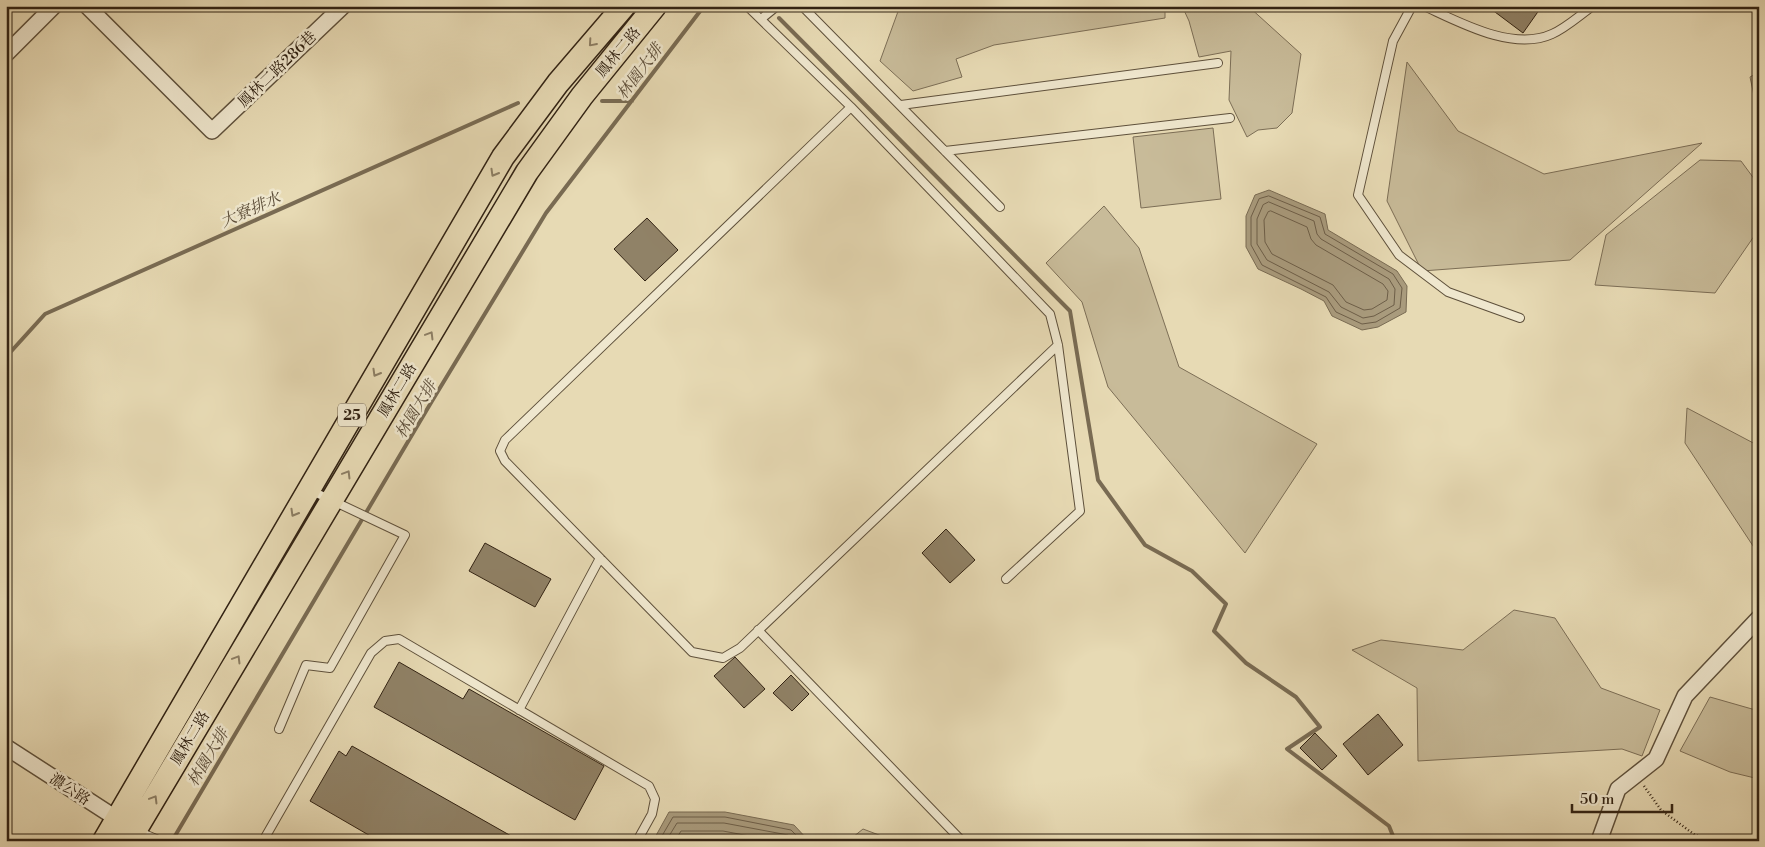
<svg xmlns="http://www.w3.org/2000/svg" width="1765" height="847" viewBox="0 0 1765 847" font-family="'Libre Bodoni','Noto Serif TC',serif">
<rect width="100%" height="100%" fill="#e7dab4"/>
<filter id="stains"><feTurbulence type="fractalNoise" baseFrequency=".004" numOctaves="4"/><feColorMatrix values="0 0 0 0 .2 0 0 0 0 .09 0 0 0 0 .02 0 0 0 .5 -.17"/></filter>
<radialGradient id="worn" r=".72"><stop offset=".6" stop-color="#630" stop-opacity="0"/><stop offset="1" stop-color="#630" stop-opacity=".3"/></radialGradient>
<path fill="#c8bb99" stroke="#7c6e56" d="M900,6H1165V18L994,45L956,59L962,77L913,91L880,61Z
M1182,6H1248L1301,54L1292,113L1277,128L1258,130L1247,137L1229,100L1231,51L1199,57L1189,21Z
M1407,62L1458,131L1544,174L1702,143L1570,260L1422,271L1387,201Z
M1759,72V119L1750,77Z
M1213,128L1221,199L1141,208L1133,137Z
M1700,160L1741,161L1755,180L1759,201V229L1715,293L1595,285L1606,235Z
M1104,206L1139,248L1179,367L1317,444L1245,553L1108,387L1082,302L1046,263Z
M1687,408L1759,446V555L1685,443Z
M1514,610L1555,618L1601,688L1660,710L1642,756L1622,749L1418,761L1417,688L1352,650L1381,640L1463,650Z
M1710,697L1759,711V779L1730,772L1680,751Z
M863,829L895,841H848Z"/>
<path fill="#a99b7d" stroke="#796b53" d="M1269,190L1325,214L1328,230L1397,271L1407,286L1406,312L1378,327L1362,330L1332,316L1324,301L1301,289L1258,269L1246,247V216L1255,195Z
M669,812H725L794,825L808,840L653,841Z"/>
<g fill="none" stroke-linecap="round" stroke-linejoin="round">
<path stroke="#6d5e48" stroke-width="1" d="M1269,196L1320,217L1325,234L1393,274L1402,288L1400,308L1376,322L1362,324L1336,312L1326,297L1262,265L1251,245V217L1259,199Z
M1269,202L1314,221L1317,234L1321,239L1389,279L1395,289L1394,305L1374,316L1363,318L1341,307L1329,292L1267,260L1257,244V219L1263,205Z
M1271,211L1307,227L1311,239L1316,245L1383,284L1388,291L1387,300L1372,309L1364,310L1346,302L1333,285L1272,254L1265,242L1264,220L1268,212Z
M659,841L673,817H725L791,830L802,841
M666,841L677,823H724L788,835L794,841
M675,841L681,831H723L776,841"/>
<path stroke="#796b53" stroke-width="4" d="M779,18L1070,311L1098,480L1145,545L1192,571L1226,604L1214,631L1246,663L1296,697L1320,727L1287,749L1389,826L1395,841
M602,101H632
M6,357L45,314L518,103
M172,841L432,401L546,213L704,6"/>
</g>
<path fill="#908267" stroke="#312213" d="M1487,6H1542L1523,33Z
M647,218L678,250L645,281L614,249Z
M946,529L975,560L950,583L922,553Z
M485,543L551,579L535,607L469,571Z
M735,657L765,689L744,708L714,676Z
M399,662L463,699L469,689L604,766L575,820L374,707Z
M791,675L809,694L792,711L773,693Z
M1378,714L1403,745L1368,775L1343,744Z
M1315,733L1337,756L1322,770L1300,748Z
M352,746L520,841H379L310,801L339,751L346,756Z"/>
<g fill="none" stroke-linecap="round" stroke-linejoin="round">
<g stroke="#5e503b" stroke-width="10">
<path id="service" d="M747,6L851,107L1050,314L1058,345L1080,511L1006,579
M802,6L1000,207
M1412,6L1393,41L1358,195L1399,255L1448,292L1520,318
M1424,6C1459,22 1513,52 1552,34C1566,28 1580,15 1593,6
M761,19L777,6
M901,105L1218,63
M851,107L505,440L500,451L505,461L692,652L723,658L740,648L1058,345
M945,151L1230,118
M758,630L962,841
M519,710L600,558
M279,729L306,665L330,668L405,535L310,490
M137,831L161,841
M263,841L371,653L385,641L399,639L649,786L655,799L652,814L637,841"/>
</g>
<g stroke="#5e503b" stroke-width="18">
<path id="minor" d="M87,6L212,131L343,6
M6,54L54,6
M6,747L125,824
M1599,841L1618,789L1656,759L1685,696L1759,618"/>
</g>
<g stroke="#312213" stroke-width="25">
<path id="primary" d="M104,841L503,157L558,83L624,6
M129,841L527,172L582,96L655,6"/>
</g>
<path stroke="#312213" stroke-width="2.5" stroke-dasharray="1 2.5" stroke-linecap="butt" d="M1644,786L1661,810L1695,835L1721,841"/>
<use href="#service" stroke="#efe7ce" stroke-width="8"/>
<use href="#minor" stroke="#efe7ce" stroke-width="15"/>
<use href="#primary" stroke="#e7dab4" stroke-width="22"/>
</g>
<defs><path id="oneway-chevron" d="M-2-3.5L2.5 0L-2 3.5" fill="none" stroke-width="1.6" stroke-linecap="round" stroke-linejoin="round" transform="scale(1.25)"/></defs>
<g stroke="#8c7e64">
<use href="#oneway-chevron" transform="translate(592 43) rotate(131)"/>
<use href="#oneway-chevron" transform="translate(494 173) rotate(120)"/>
<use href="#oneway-chevron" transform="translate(430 335) rotate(-59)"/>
<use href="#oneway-chevron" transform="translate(376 373) rotate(120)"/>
<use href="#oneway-chevron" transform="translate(347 474) rotate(-59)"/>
<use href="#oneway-chevron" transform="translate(294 513) rotate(120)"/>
<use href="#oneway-chevron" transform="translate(237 659) rotate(-59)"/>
<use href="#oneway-chevron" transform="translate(154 799) rotate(-59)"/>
</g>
<g text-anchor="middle" stroke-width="5" stroke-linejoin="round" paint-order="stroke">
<rect fill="#efe7ce" stroke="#6a5d4b" stroke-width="1" x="338" y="403.5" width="28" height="23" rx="4"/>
<g font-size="14" font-weight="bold" fill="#312213">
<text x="352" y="420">25</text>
</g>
<g font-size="15" fill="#312213" stroke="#efe7ce">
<text transform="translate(618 52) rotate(-50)" y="5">鳳林二路</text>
<text transform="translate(277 69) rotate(-44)" y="5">鳳林二路286巷</text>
<text transform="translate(397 390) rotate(-59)" y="5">鳳林二路</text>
<text transform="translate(190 738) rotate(-59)" y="5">鳳林二路</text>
<text transform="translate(70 789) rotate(33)" y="5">濃公路</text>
</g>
<g font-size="16" font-style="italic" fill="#5b4c38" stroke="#efe7ce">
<text transform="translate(639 71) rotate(-53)" y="6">林園大排</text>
<text transform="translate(250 209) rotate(-24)" y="6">大寮排水</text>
<text transform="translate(415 409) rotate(-59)" y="6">林園大排</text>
<text transform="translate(207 757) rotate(-59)" y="6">林園大排</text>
</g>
</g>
<rect width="1765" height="847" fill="none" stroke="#e7dab4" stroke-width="25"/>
<rect x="8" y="8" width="1750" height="832" fill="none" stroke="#312213" stroke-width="2.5"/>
<rect x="12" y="12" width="1740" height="822" fill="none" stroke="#312213"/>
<path d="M1572 804v8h100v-8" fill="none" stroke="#312213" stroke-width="2.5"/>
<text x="1580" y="804" font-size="15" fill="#312213" stroke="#efe7ce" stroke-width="4" paint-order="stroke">50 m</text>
<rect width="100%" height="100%" filter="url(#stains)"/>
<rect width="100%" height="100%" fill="url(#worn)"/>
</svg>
